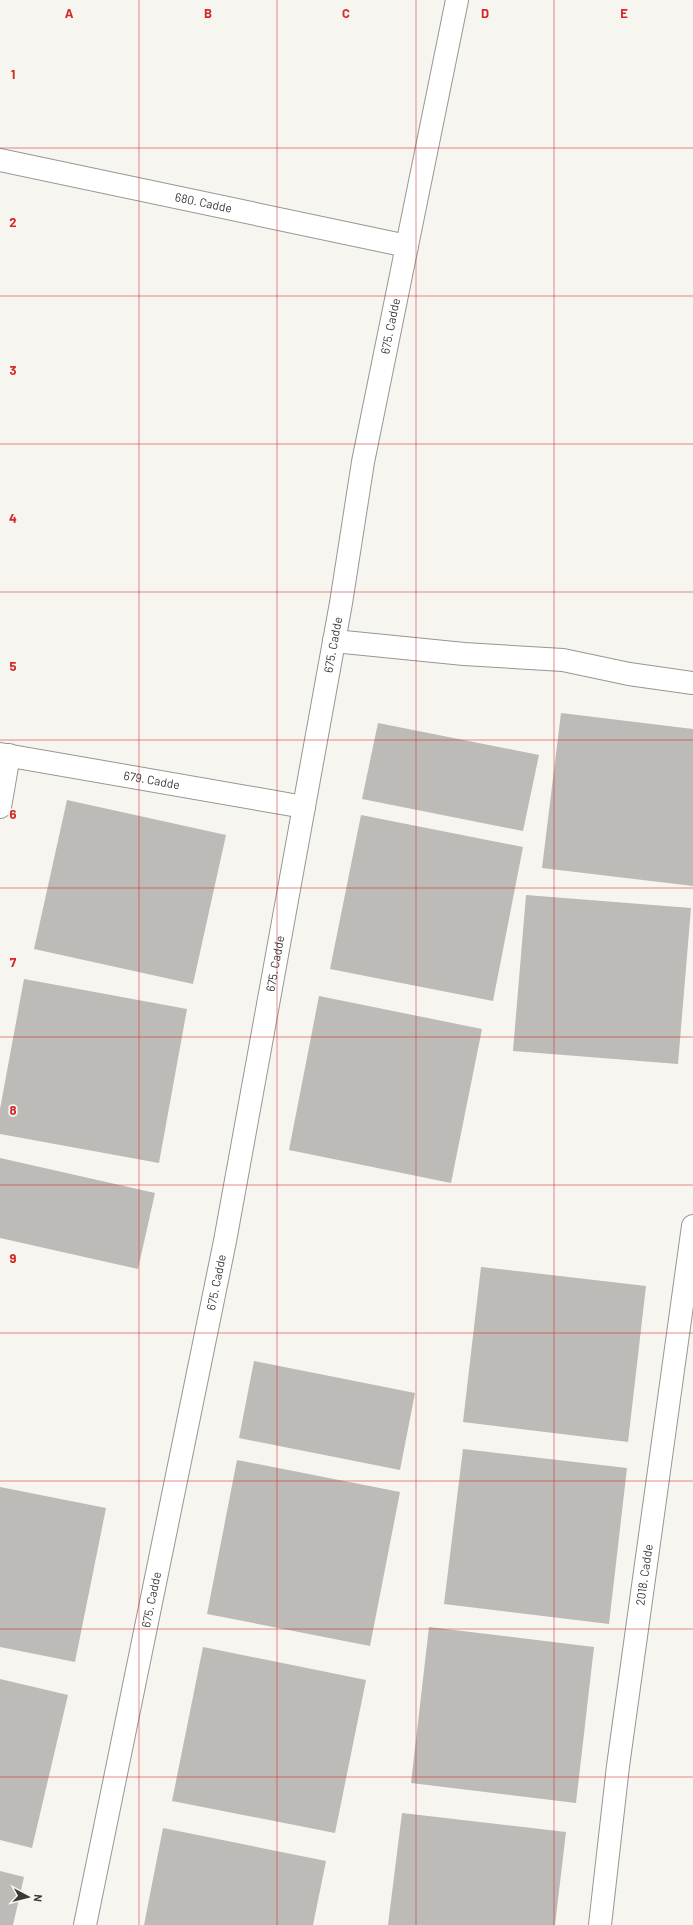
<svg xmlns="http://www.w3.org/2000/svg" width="693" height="1925" viewBox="0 0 693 1925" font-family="Barlow,sans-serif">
<rect width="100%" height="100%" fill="#f7f5f0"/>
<path fill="#bdbbb7" d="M561,713L693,729V886L542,868Z
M378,723L539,755L523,831L362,799Z
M67,800L226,835L193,984L34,949Z
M361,815L523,847L493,1001L330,969Z
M526,895L691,908L678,1064L513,1051Z
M24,979L187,1009L159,1163L0,1134V1109Z
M319,996L482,1029L451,1183L289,1150Z
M0,1158L155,1193L138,1269L0,1238Z
M481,1267L646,1286L628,1442L463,1422Z
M254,1361L415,1393L400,1470L239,1438Z
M463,1449L627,1468L609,1624L444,1604Z
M237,1460L400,1492L370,1646L207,1614Z
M0,1487L106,1508L75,1662L0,1647Z
M429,1627L594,1647L576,1803L411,1783Z
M203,1647L366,1680L335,1833L172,1801Z
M0,1679L68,1695L32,1848L0,1840Z
M402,1813L566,1832L555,1925H388Z
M163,1828L326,1861L313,1925H144Z
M0,1871L24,1877L13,1925H0Z"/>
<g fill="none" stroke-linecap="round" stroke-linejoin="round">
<g stroke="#989692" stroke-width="24">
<g id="minor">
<path id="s1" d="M0,160L407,246"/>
<path d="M334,641L464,654L563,660L629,674L693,683"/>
<path id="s2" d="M0,754L304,807"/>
<path d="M0,807L9,755"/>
<path id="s3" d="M85,1925L225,1241L341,603L363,462L457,0"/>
<path id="s4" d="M600,1925L618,1766L693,1226"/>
</g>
</g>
<use href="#minor" stroke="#fff" stroke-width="22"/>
</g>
<path fill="none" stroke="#d62828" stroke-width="1" stroke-opacity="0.55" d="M139,0V1925M277,0V1925M416,0V1925M554,0V1925M0,148H693M0,296H693M0,444H693M0,592H693M0,740H693M0,888H693M0,1037H693M0,1185H693M0,1333H693M0,1481H693M0,1629H693M0,1777H693"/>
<g text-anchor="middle" stroke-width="3.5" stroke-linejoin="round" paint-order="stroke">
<g font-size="12" fill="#3a3937" stroke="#f7f5f0">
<text dy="4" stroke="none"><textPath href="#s1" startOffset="208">680. Cadde</textPath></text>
<text dy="4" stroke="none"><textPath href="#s3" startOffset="1628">675. Cadde</textPath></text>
<text dy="4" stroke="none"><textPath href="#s3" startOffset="1304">675. Cadde</textPath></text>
<text dy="4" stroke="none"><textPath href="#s2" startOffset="154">679. Cadde</textPath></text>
<text dy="4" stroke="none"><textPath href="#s3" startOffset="980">675. Cadde</textPath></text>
<text dy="4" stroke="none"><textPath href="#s3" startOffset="656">675. Cadde</textPath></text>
<text dy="4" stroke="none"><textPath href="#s4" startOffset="353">2018. Cadde</textPath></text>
<text dy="4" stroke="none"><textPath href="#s3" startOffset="332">675. Cadde</textPath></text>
</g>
</g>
<g font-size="13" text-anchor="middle" font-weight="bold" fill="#d62828" stroke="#f7f5f0" stroke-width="3.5" stroke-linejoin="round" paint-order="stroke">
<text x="69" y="18">A</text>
<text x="208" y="18">B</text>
<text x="346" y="18">C</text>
<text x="485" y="18">D</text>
<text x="624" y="18">E</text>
<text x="13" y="79">1</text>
<text x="13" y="227">2</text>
<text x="13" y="375">3</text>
<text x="13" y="523">4</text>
<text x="13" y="671">5</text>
<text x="13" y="819">6</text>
<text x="13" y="967">7</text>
<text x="13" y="1115">8</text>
<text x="13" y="1263">9</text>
</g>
<g transform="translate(28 1897) rotate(97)" stroke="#f7f5f0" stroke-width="3" paint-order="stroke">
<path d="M0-3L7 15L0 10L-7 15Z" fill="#3a3937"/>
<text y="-6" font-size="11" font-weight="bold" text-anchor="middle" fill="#3a3937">N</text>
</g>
</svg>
